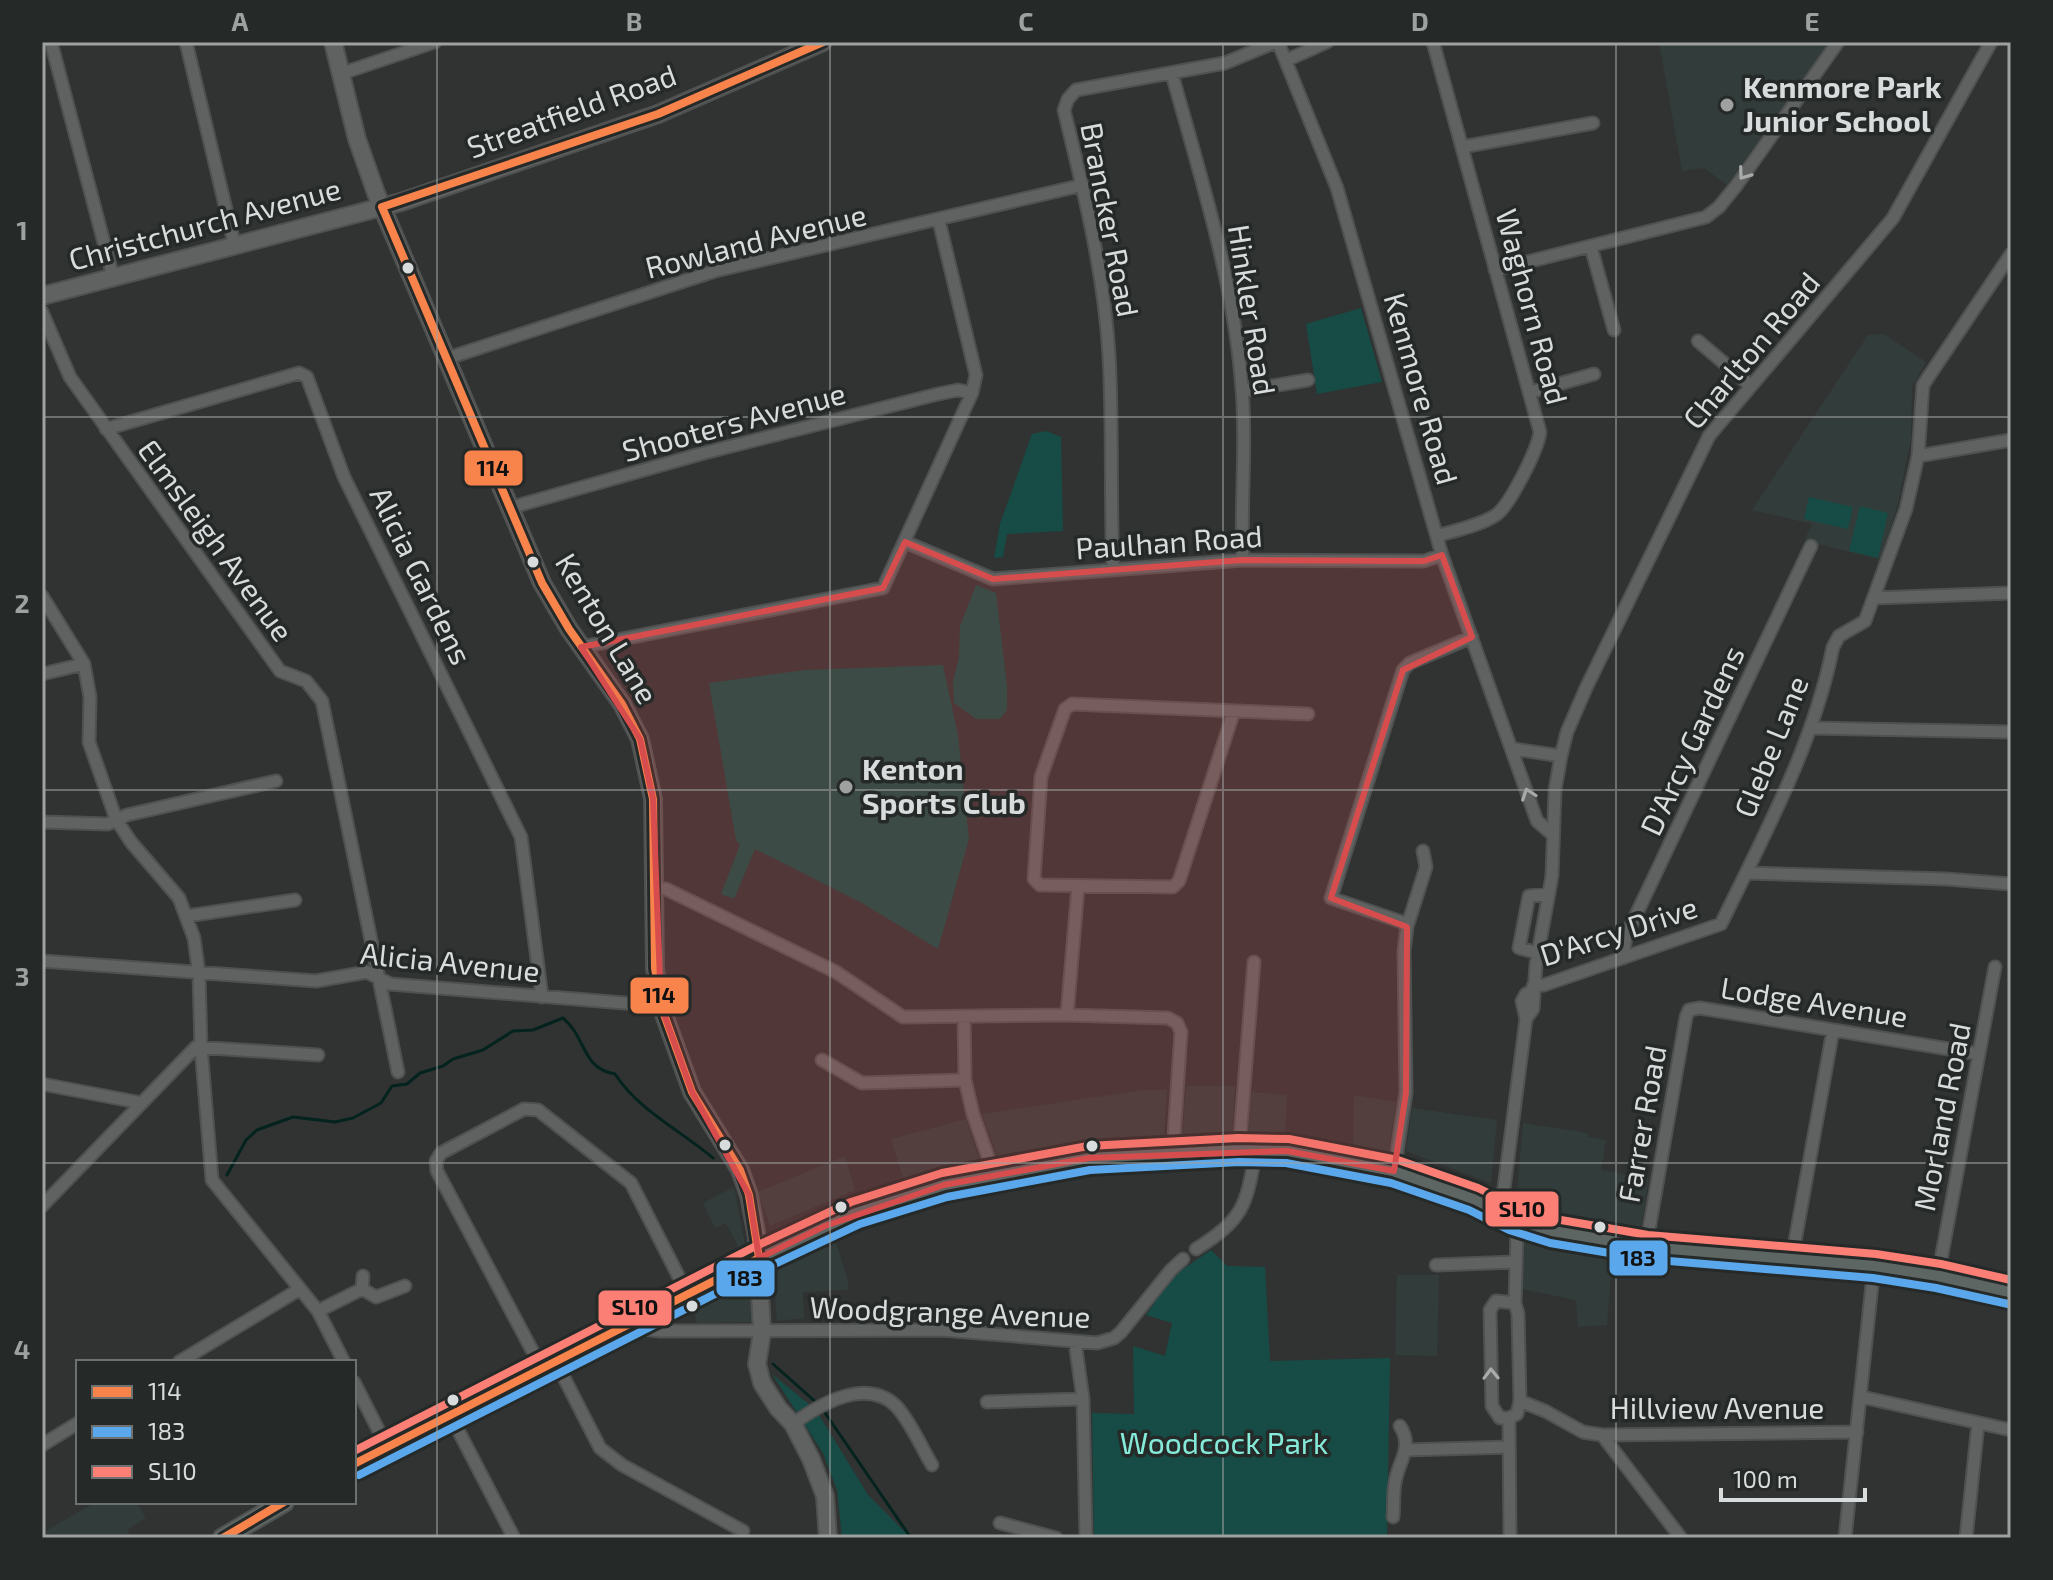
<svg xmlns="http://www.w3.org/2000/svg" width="2053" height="1580" viewBox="0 0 2053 1580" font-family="'Exo 2',sans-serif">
<rect width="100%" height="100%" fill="#303332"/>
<path fill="#323d3b" d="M1659,42H1830L1727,185L1704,168L1682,171Z
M1884,334L1926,362L1912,387L1911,439L1898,504L1880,559L1817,544L1805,539L1812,524L1752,510L1868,335Z
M1186,1086H1235L1232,1136H1182Z
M1144,1090H1167L1164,1137L1107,1142L998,1159L982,1114Z
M1252,1092L1287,1095L1285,1137H1247Z
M1354,1095L1396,1102L1388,1155L1353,1148Z
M1412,1108L1497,1120L1491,1183L1406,1151Z
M966,1119L980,1162L904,1181L891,1139Z
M1523,1123L1588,1133V1137L1606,1140L1601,1170L1649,1178L1640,1233L1574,1221L1516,1204Z
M845,1156L855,1190L770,1226L758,1192Z
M734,1187L746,1250L741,1252L726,1223L715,1228L703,1203Z
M834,1236L848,1281V1290L803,1292L804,1318L777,1321L773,1265Z
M1523,1241L1562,1252L1612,1261L1607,1325L1578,1327L1576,1300L1521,1289Z
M1397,1275H1439L1437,1356L1395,1355Z
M750,1277L754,1322L697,1323L693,1306Z
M96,1502H136L146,1518L128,1529L130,1538H42V1533Z"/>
<path fill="#164c45" d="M1361,308L1382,382L1317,394L1306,324Z
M1046,431L1061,437L1063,531L1007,534L1003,557L994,558L1000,524L1032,434Z
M1809,497L1853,507L1848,529L1804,519Z
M1860,506L1888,513L1878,558L1849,551Z
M976,585L996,593L1007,686V710L1000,719H976L954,703L953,682L959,657L960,626Z
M943,665L958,735L969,839L938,949L862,903L755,849L734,899L721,894L740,845L736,840L709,683L805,670Z
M1211,1250L1227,1266L1265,1267L1270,1361L1390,1358L1387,1538H1094L1092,1413L1134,1414L1133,1346L1165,1356L1172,1323L1146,1315L1173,1276Z
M772,1374L816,1410L868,1495L911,1538H842L837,1490L823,1453Z"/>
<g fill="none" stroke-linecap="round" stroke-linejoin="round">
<path stroke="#04231e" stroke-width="3" d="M227,1175L246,1140L257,1130L293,1117L335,1122L353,1118L381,1103L392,1086L407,1084L420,1073L443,1066L453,1059L483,1050L513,1031L533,1030L563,1018C587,1038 581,1068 615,1074C639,1111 680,1130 713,1158
M773,1364L818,1404
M823,1410L911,1538"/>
<g stroke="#4f5151" stroke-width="15">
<path id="street" d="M51,42L113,277
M186,42L235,247
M1278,42L1337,188L1442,555L1537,821L1552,834
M1433,42L1540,432C1538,449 1510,505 1496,515C1479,526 1456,530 1437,536
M1287,60L1327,42
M340,74L435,42
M1172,74C1201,179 1234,280 1242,389C1247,446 1240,503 1243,560
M1462,147L1593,123
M1591,247L1614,330
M1495,270L1706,217L1719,207L1736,186L1838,42
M42,312L70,377L280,671L306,681L322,701L398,1072
M1698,341L1751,386
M445,359L715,271L1083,185
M1243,391L1308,380
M1531,392L1594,374
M106,429L299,373L307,377L344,477L521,837L542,997
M1918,456L2011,440
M509,508L704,453L938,394L958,390L972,393
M905,542L993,579L1243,560L1424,561L1442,555
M1113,568C1110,498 1113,426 1109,355C1104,272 1084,192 1064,110L1068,99L1076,90L1225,63L1276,42
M42,596L84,664L90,697L89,742L116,819L131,842L179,898L194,938L199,974L201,1047L212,1180L318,1311L344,1362
M1874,598L2011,593
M581,647L883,588L972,393L976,375L939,221
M42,674L84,664
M1234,711L1179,881L1173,887L1040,885L1034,879L1041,777L1065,709L1072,704L1308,714
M1812,728L2011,732
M1514,749L1561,756
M42,822L108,824L127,815L276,781
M1746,873L1946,879L2011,884
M655,888L666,889L836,972L903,1017L1067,1015L1168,1018L1177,1023L1181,1032L1173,1152
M187,916L295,900
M1407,927L1402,922L1331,898L1403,670L1410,663L1472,637
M1538,953L1519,948L1529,896L1549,894
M1623,958L1626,936L1811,546
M42,961L316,981L367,972L390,984L661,1006
M1533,986L1544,985L1721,924C1765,833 1813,746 1833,647L1839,636L1865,621L1906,509L1918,456L1923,385L2011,254
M1067,1015L1078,887
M964,1017L965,1080L973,1114L994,1174
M1526,1019L1533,1009L1536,964L1552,876L1555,790L1561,756L1567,732L1586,688L1709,436L1893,218L1991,42
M822,1060L862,1083L965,1080
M42,1084L142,1103
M1239,1150L1254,962
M1394,1171L1406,1093L1404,951L1407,927L1426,867L1423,851
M42,1206L196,1047L318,1055
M1646,1247L1686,1017L1689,1010L1700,1008L1979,1054
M1196,1249C1245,1218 1246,1205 1256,1151
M1792,1258L1833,1030
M1436,1265L1515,1262
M363,1276L362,1289L376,1297L405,1286
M1938,1276L1995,967
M1515,1303L1496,1301L1490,1310L1492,1406L1500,1418H1509L1517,1414L1520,1401L1518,1314L1515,1303L1517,1232L1514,1219L1503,1196L1526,1019L1522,1001L1526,994L1532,991
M318,1311L362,1289
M633,1322L643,1329L660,1331L943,1330L1097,1343L1114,1338L1121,1332L1171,1270L1183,1259
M1075,1342L1083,1399L1086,1538
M179,1362L300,1289
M556,1362L600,1448L622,1465L743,1531
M542,1369L437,1171L436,1161L441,1153L524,1109L538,1110L631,1183L688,1295
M354,1382L387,1447
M1862,1397L2011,1430
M1520,1401L1545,1411L1583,1432L1602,1435L1857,1432
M987,1402L1083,1399
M447,1416L457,1428L514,1538
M1509,1418L1510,1538
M793,1424C820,1404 866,1377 896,1406C911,1422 921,1447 932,1465
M1602,1435L1681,1538
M42,1445L78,1423
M1407,1450L1509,1447
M1393,1517C1394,1506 1393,1494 1395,1483C1398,1461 1414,1448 1400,1426
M1000,1523L1056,1538
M1845,1538L1874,1266
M1966,1538L1978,1424"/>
</g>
<g stroke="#4f5151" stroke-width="20">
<path id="secondary" d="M333,42L357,139L376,193L542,583L569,629L622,704L640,739L653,799L655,968L661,1006L692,1092L740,1170L749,1195L757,1237L762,1332L757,1364L762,1383L778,1408L793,1424L811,1459L825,1496L828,1538
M42,296L401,202L658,114L823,42"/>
</g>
<g stroke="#4f5151" stroke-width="22">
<path id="primary" d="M354,1464L759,1258L856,1213L944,1185L1089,1158L1239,1150L1287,1151L1321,1156L1394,1171L1423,1180L1474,1199L1514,1219L1552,1231L1646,1247L1874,1266L1938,1276L2011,1292
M223,1538L284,1502"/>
</g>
<use href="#street" stroke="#606262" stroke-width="11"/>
<use href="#secondary" stroke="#606262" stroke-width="16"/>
<use href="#primary" stroke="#5e6664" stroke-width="18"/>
<g stroke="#252a29" stroke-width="14">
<path id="bus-1" d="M382,207L542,583L569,629L622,704L640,739L653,799L655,968L661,1006L692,1092L740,1170L749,1195L759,1258
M382,207L658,114L823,42
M354,1464L759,1258
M223,1538L284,1502"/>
</g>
<g stroke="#252a29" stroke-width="14">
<path id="bus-2" d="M359,1475L764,1269L860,1224L947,1197L1090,1170L1239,1162L1286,1163L1391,1183L1469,1210L1509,1230L1550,1243L1645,1259L1873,1278L1936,1288L2008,1304"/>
</g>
<g stroke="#252a29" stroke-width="14">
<path id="bus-3" d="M354,1451L754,1247L851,1202L942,1173L1088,1146L1238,1138L1289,1139L1398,1160L1478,1188L1519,1208L1555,1219L1648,1235L1876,1254L1941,1264L2011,1280"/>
</g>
<use href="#bus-1" stroke="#f8844c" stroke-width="8"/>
<use href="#bus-2" stroke="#5aa8eb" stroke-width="8"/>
<use href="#bus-3" stroke="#fc7f75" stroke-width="8"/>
</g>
<defs><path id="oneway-chevron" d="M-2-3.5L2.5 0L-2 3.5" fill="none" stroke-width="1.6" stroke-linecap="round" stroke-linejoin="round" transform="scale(2)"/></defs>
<g stroke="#a9abab">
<use href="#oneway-chevron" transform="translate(1744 174) rotate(126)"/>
<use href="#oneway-chevron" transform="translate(1528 794) rotate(-109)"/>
<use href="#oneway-chevron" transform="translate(1491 1374) rotate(-91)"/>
</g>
<path fill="#d74c4c" fill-opacity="0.2" stroke="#d74c4c" stroke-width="6" stroke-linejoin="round" d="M905,542L993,579L1243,560L1424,561L1442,555L1472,637L1403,670L1331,898L1407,927L1406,1093L1394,1171L1287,1151L1089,1158L944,1185L825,1226L759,1258L749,1195L692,1092L661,1006L653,799L640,739L581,647L883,588Z"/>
<path fill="none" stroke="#9ea1a0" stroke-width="2" stroke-opacity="0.55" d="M437,42V1538M830,42V1538M1223,42V1538M1616,42V1538M42,417H2011M42,790H2011M42,1163H2011"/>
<g fill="#9ea1a0" stroke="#252a29" stroke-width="3">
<circle cx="1727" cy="105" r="8"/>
<circle cx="846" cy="787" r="8"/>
</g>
<g fill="#d9dcdc" stroke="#252a29" stroke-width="3">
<circle cx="408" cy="268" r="7"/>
<circle cx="533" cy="562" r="7"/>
<circle cx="725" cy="1145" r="7"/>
<circle cx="1092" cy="1146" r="7"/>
<circle cx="841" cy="1207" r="7"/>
<circle cx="1600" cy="1227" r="7"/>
<circle cx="692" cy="1306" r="7"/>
<circle cx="453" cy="1400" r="7"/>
</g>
<g text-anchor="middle" stroke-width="7" stroke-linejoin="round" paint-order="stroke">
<g font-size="30" font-weight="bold" fill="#d9dcdc" stroke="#252a29" text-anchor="start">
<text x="1743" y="98">Kenmore Park<tspan x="1743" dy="34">Junior School</tspan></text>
<text x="862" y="780">Kenton<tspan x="862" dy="34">Sports Club</tspan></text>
</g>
<g font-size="30" fill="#d9dcdc" stroke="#252a29">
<text transform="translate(572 112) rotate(-20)" y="10">Streatfield Road</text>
<text transform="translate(1109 220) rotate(79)" y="10">Brancker Road</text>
<text transform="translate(205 225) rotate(-15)" y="10">Christchurch Avenue</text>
<text transform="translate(756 242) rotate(-14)" y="10">Rowland Avenue</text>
<text transform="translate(1531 307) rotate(75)" y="10">Waghorn Road</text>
<text transform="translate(1251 310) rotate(81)" y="10">Hinkler Road</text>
<text transform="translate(1752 351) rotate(-50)" y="10">Charlton Road</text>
<text transform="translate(1420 389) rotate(74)" y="10">Kenmore Road</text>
<text transform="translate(734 423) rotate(-15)" y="10">Shooters Avenue</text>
<text transform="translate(215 541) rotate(54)" y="10">Elmsleigh Avenue</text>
<text transform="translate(1169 543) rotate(-4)" y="10">Paulhan Road</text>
<text transform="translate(420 576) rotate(64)" y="10">Alicia Gardens</text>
<text transform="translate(606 629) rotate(59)" y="10">Kenton Lane</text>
<text transform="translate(1693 741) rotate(-65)" y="10">D'Arcy Gardens</text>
<text transform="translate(1772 747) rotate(-68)" y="10">Glebe Lane</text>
<text transform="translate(1619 932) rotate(-18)" y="10">D'Arcy Drive</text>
<text transform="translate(450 963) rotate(6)" y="10">Alicia Avenue</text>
<text transform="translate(1814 1003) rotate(9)" y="10">Lodge Avenue</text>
<text transform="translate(1943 1117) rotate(-79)" y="10">Morland Road</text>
<text transform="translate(1643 1124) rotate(-80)" y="10">Farrer Road</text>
<text transform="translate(950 1313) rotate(2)" y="10">Woodgrange Avenue</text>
<text x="1717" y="1419">Hillview Avenue</text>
</g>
<g font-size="30" fill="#85ebd9" stroke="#252a29">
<text x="1224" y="1454">Woodcock Park</text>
</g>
</g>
<g stroke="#252a29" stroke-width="3">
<rect x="463" y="449" width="61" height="38" rx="8" fill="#f8844c"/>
<rect x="629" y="976" width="61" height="39" rx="8" fill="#f8844c"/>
<rect x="1484" y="1190" width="76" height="38" rx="8" fill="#fc7f75"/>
<rect x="1608" y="1239" width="61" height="38" rx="8" fill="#5aa8eb"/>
<rect x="715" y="1259" width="61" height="39" rx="8" fill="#5aa8eb"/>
<rect x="597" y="1289" width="76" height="38" rx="8" fill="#fc7f75"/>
</g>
<g font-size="22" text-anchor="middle" font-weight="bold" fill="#111">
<text x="493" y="476">114</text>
<text x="659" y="1003">114</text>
<text x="1522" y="1217">SL10</text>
<text x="1638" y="1266">183</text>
<text x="745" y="1286">183</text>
<text x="635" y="1315">SL10</text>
</g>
<rect width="2053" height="1580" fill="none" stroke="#252a29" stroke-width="88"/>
<rect x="76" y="1360" width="280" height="144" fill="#252a29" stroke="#6d7171" stroke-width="2"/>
<rect x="92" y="1386" width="40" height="12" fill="#f8844c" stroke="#6d7171" stroke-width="2"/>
<text x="148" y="1400" font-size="24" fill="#d9dcdc">114</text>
<rect x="92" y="1426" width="40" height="12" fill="#5aa8eb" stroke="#6d7171" stroke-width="2"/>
<text x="148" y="1440" font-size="24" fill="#d9dcdc">183</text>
<rect x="92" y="1466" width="40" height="12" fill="#fc7f75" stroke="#6d7171" stroke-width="2"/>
<text x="148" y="1480" font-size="24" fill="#d9dcdc">SL10</text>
<path d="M1721 1488v12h144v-12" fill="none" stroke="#d9dcdc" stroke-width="4"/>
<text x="1733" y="1488" font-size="24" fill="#d9dcdc" stroke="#252a29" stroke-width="6" paint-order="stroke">100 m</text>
<rect x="44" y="44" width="1965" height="1492" fill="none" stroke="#9ea1a0" stroke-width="3"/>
<g font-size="26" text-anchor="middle" font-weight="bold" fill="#9ea1a0">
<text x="240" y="31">A</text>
<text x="634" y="31">B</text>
<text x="1026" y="31">C</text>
<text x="1420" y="31">D</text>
<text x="1812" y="31">E</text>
<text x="22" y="240">1</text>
<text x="22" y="613">2</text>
<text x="22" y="986">3</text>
<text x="22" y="1359">4</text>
</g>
</svg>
